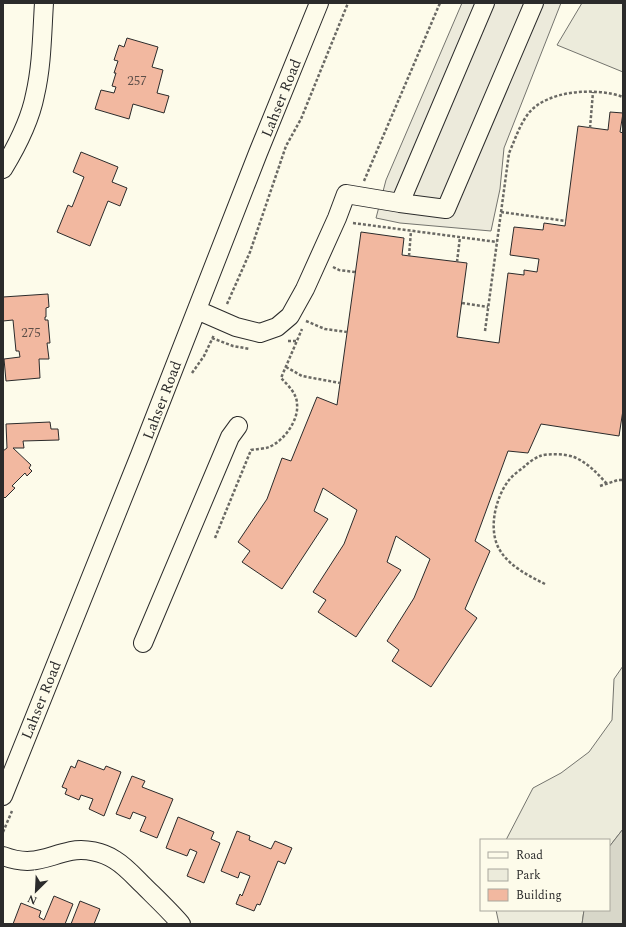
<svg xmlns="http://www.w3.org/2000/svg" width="626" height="927" viewBox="0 0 626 927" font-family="Spectral,serif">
<rect width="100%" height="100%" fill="#fdfbea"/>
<path fill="#ecebdb" stroke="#74746e" d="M582,3H623V72L557,45Z
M623,666V829L609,847V840H506L533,788L561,773L589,752L612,720L614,679Z
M496,910H584L582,924H499Z"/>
<path fill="#eceadb" stroke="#74746e" d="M462,3H561L504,148L500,189L491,231L400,223L376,218L386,180Z"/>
<path fill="#d8d7c9" stroke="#74746e" d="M623,829V924H582L584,910H609V847Z"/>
<path fill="#f2b8a0" stroke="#2b2b2b" d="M127,38L158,47L152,67L163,70L157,93L169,96L164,113L133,104L129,119L95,109L101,90L114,93L116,87L112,86L116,73H114L118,61L114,60L119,45L124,47Z
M610,112L623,113L620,132L623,133V410L619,436L541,424L528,453L508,451L475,541L490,551L465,609L477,618L431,687L392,661L399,650L387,641L414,598L430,559L396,536L387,562L401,570L356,637L318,612L326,600L313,592L344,544L357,510L323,488L314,511L328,519L282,589L242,562L250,551L238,542L267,499L282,458L291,461L317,397L337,405L361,232L404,238L402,255L467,263L457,337L499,343L508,273L524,275V270L537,272L539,259L510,255L514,227L543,230L544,223L565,226L578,126L608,130Z
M81,152L118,167L112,182L127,188L120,206L108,201L90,246L57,232L68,205L72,207L84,177L73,172Z
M48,294L49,307L46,308V317H45V320H48L50,343H47L49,359H39L40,378L6,381L4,359L20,357L19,351H16L13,320L3,321V297Z
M50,422L51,429H58L59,440L23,441L24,448H13L31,465L29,468L32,471L27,476L25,473L12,486L15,488L5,498L3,496V451L7,448L6,424Z
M78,760L104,770L106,766L121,772L104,816L89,809L93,799L81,795L79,800L65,794L67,789L62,787L71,766L75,768Z
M132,776L145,781L142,787L173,799L157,838L140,831L146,817L133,812L130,819L116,814Z
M178,817L214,832L211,839L220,843L204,883L187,876L197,852L190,849L187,856L166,848Z
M237,831L250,836L249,840L271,849L275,841L292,848L285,864L278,861L260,905L257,904L254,911L236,904L240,894L242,896L250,876L240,872L238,878L221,871Z
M54,896L73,904L65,924H13L21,903L41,911L39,917L44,920Z
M80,901L100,909L94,924H95H71Z"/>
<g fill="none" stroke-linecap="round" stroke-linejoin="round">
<g stroke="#2b2b2b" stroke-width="20">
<path id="minor" d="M3,169C17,146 30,121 35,95C42,65 42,34 44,3
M400,203L446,209L534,3
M197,310L236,327L260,333L277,327L290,316L305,289L337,218L346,194L400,203L485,3
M143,643L230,437L238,426
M3,796L140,455L258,153L319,3
M3,856C32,867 44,857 71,851C85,848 103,852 115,860C125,866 134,876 142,884C155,897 169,910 181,924"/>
</g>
<path stroke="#6a6964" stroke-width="2.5" stroke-dasharray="3 2" stroke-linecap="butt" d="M590,128L593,92
M364,181L440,3
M501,212L566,221
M353,223L497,242
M409,256L411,231
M457,262L460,237
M333,267L339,270L355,272
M462,303L488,307
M227,304L250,252L286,146L301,119L348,3
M306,321L325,329L347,332
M485,331L509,153C515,140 519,126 528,114C546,90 596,87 623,97
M212,338L233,346L250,349
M288,341H297
M286,367L302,376L340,383
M192,373L204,356L214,335
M600,486L618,480H623
M215,538L251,450C257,449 264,449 269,447C284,441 299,420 297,404C297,394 288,385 281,378L302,329
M545,584C529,576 511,567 501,552C487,532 495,498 509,480C513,475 520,470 525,466C529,462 535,458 540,456C549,453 565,454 574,457C588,463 597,473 607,484
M3,832L12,811"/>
<use href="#minor" stroke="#fdfbea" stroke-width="18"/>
</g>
<g text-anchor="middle" stroke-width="3" stroke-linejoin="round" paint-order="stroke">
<g font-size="13" fill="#5d4e48">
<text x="137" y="85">257</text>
<text x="31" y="337">275</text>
</g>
<g font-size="15" fill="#2b2b2b" stroke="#fdfbea">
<text transform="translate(281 98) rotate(-68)" y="5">Lahser Road</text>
<text transform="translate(162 400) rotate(-69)" y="5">Lahser Road</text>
<text transform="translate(41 700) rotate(-68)" y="5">Lahser Road</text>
</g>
</g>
<rect width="626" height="927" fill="none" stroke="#2b2b2b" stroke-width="8"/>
<rect x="480" y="839" width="130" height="72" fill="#fdfbea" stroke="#a9a89e"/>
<rect x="488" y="852" width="20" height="6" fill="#fdfbea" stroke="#a9a89e"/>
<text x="516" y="859" font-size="12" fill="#2b2b2b">Road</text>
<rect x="488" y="869" width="20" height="12" fill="#ecebdb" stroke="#a9a89e"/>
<text x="516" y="879" font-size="12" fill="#2b2b2b">Park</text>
<rect x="488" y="889" width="20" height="12" fill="#f2b8a0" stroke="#a9a89e"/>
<text x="516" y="899" font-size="12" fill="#2b2b2b">Building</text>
<g transform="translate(36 891) rotate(204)" stroke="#fdfbea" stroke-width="3" paint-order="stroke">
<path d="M0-3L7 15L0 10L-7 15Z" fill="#2b2b2b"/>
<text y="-6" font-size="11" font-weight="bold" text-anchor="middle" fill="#2b2b2b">N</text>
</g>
</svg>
